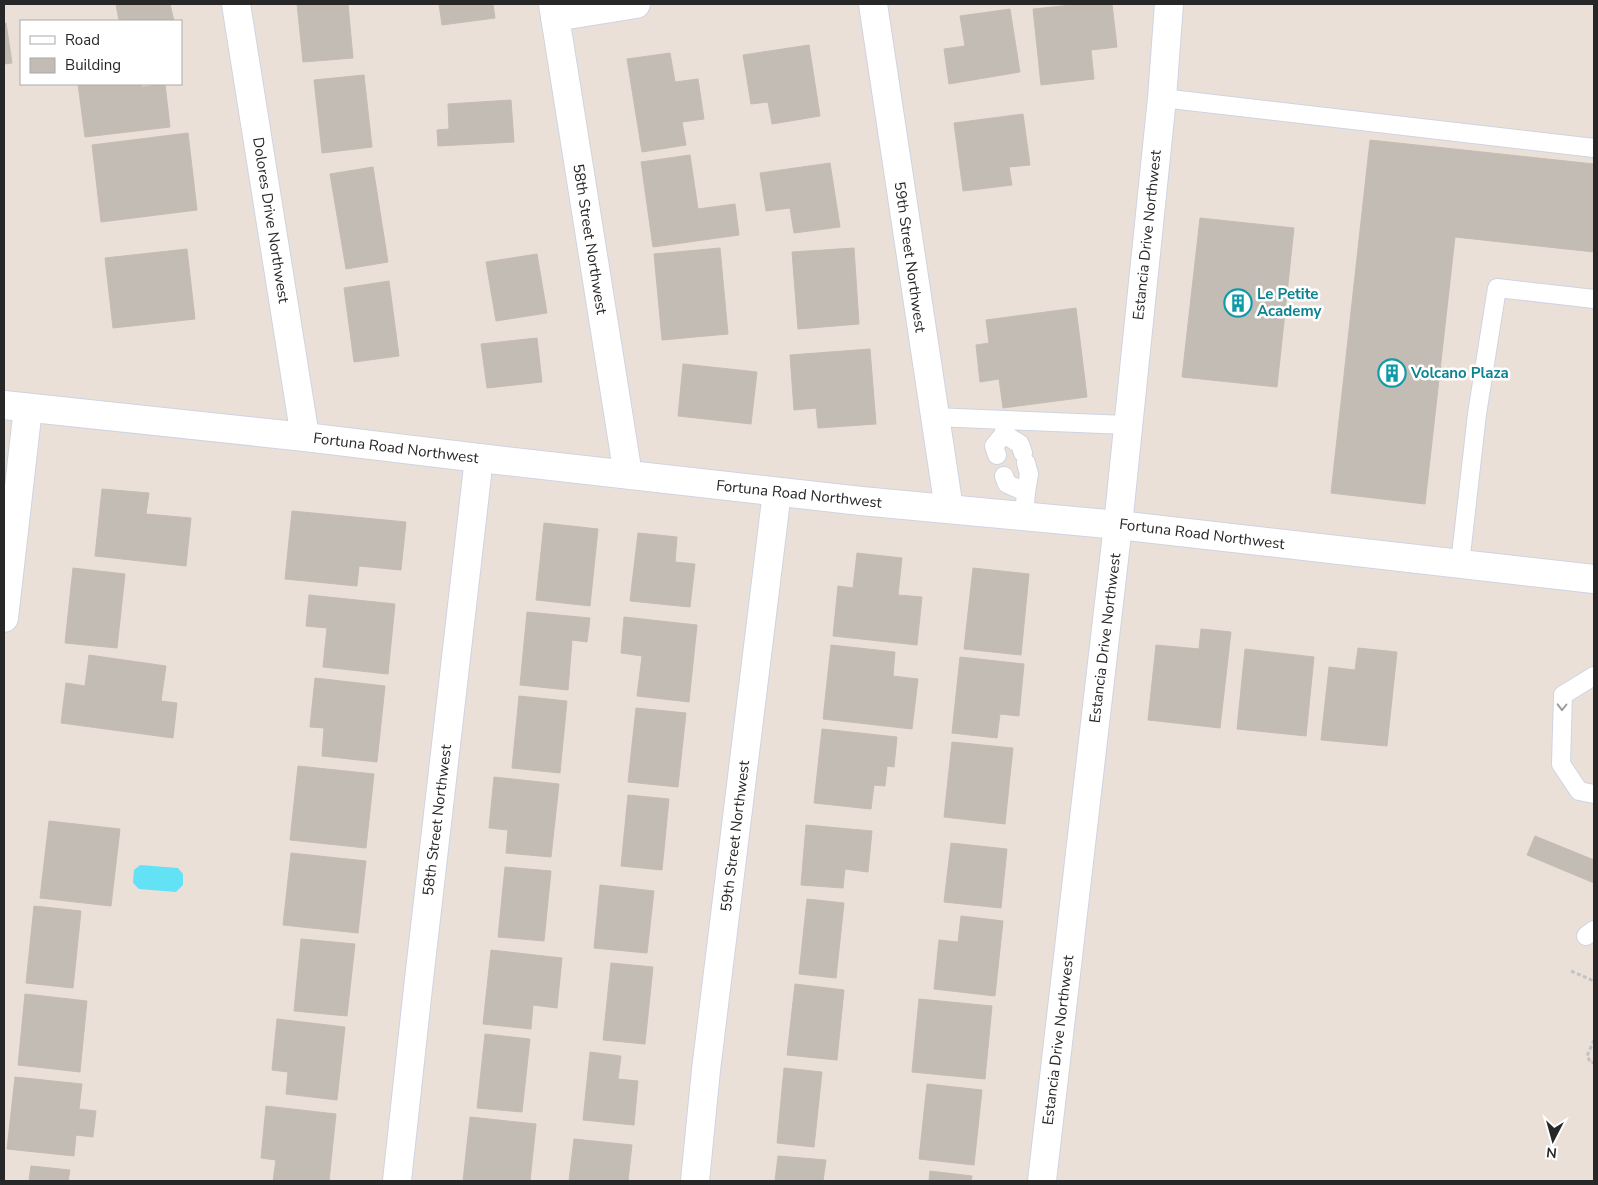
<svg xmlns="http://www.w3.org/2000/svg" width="1598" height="1185" viewBox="0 0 1598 1185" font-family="'Nunito Sans',sans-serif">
<rect width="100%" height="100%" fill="#ebe0d8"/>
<path fill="#63e2f5" d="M140,865L178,868L183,874V885L176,892L139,889L133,883L134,870Z"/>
<path fill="#c2bcb4" stroke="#c6bcb2" d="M116,4H170L174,21H119Z
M297,4H348L353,58L303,62Z
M439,4H493L495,18L442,25Z
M1082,4H1112L1117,47L1091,50L1094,79L1041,85L1033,9Z
M1010,9L1020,72L949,84L944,49L965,46L960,16Z
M4,23H6L12,63L4,64Z
M809,45L820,116L772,124L768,102L751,104L743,55Z
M670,53L675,82L698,79L704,119L682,122L686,145L642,152L627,59Z
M364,75L372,147L322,153L314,80Z
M78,84H141L142,87L165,84L170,127L85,137Z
M511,100L514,142L438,146L437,130L449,129L448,104Z
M1023,114L1030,165L1009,167L1012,185L963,191L954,123Z
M188,133L197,210L101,222L92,145Z
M1370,140L1594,164V252L1455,237L1425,504L1331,493Z
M690,155L698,209L735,204L739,235L653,247L641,162Z
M830,163L840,227L794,233L790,208L766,211L760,173Z
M373,167L388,262L346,269L330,174Z
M1200,218L1294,228L1277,387L1182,377Z
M720,248L728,334L662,340L654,254Z
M854,248L859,324L798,329L792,252Z
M187,249L195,319L113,328L105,258Z
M537,254L547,313L496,321L486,262Z
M389,281L399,356L354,362L344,288Z
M1076,308L1087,397L1003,408L999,379L980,382L976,345L989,343L986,320Z
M537,338L542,382L487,388L481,344Z
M870,349L876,424L818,428L816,408L794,410L790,355Z
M683,364L757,372L751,424L678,416Z
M102,489L149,493L146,514L191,518L186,566L95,556Z
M292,511L406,522L401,570L359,566L357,586L285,579Z
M544,523L598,529L590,606L536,600Z
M638,533L677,537L675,562L695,564L690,607L630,601Z
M857,553L902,558L898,595L922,597L917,645L833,636L838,586L853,588Z
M73,568L125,574L117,648L65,643Z
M973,568L1029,574L1021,655L964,649Z
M309,595L395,604L388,674L323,667L327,628L306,626Z
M527,612L590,618L587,642L572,640L568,690L520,685Z
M624,617L697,625L689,702L637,696L642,656L621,653Z
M1201,629L1231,632L1220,728L1148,720L1156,645L1199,649Z
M831,645L895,652L893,676L918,679L912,729L823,719Z
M1358,648L1397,652L1387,746L1321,740L1329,667L1355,670Z
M1245,649L1314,657L1306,736L1237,729Z
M89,655L166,666L161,701L177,703L173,738L61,723L66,683L85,686Z
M960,657L1024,664L1019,716L1000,714L997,738L952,733Z
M315,678L385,686L377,762L322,756L324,728L310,727Z
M519,696L567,701L560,773L512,768Z
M636,708L686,713L678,787L628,782Z
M822,729L897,737L894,767L887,766L885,786L874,785L871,809L814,803Z
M952,742L1013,748L1005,824L944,817Z
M298,766L374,774L366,848L290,840Z
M494,777L559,784L551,857L506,853L508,830L489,828Z
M628,795L669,799L662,870L621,866Z
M49,821L120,829L111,906L40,898Z
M806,825L872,831L868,872L845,869L843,888L801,885Z
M1535,836L1594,860V883L1527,855Z
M951,843L1007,849L1001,908L944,902Z
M291,853L366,861L358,933L283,925Z
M505,867L551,871L544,941L498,937Z
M600,885L654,891L647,953L594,948Z
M807,899L844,903L836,978L799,974Z
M34,906L81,911L73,988L26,983Z
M961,916L1003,921L995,996L934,989L939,940L958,942Z
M301,939L355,944L347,1016L294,1011Z
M491,950L562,958L557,1008L533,1005L531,1029L483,1024Z
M611,963L653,967L645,1044L603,1040Z
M795,984L844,990L837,1060L787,1055Z
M25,994L87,1001L80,1072L18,1065Z
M919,999L992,1006L985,1079L912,1072Z
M277,1019L345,1027L337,1100L286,1094L288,1072L272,1070Z
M485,1034L530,1039L522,1112L477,1108Z
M590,1052L621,1056L618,1079L638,1081L634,1125L583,1120Z
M784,1068L822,1072L814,1147L777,1143Z
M15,1077L82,1084L79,1109L96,1111L93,1137L76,1135L74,1156L7,1149Z
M927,1084L982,1090L974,1165L919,1159Z
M266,1106L336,1114L329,1181H273L276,1160L261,1158Z
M470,1117L536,1124L530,1181H463Z
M574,1139L632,1145L628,1181H569Z
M778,1156L826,1160L823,1181H775Z
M31,1166L70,1170L68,1181H29Z
M930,1171L972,1176L971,1181H929Z"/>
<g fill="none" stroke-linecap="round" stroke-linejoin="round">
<g stroke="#cdd4e2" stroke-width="20">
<path id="service" d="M1162,98L1594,148
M934,417L1127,425
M1004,420V434L1020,444L1023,453
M997,455L994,446L1004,434
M1004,476L1007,484L1026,492
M1024,516L1026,492L1029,474L1026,463
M1460,564L1477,414L1497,288L1594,299
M1594,676L1563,695L1561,764L1579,791L1594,794
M1586,936L1594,930"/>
</g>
<g stroke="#cdd4e2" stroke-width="30">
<path id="minor" d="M236,4L305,437
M873,4L949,509
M555,17L636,4
M4,618L28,408
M397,1181L418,988L479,458
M695,1181L706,1070L777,492
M1042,1181L1118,525L1162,98L1169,4"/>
</g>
<g stroke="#cdd4e2" stroke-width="30">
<path id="tertiary" d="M553,4L628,475
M4,405L305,437L479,458L861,501L1118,525L1594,579"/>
</g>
<path stroke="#c3c3c3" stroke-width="3" stroke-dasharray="4 2.5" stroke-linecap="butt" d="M1571,971L1594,981
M1594,1040L1587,1056L1591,1063L1594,1062"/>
<use href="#service" stroke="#fff" stroke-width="18"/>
<use href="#minor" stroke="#fff" stroke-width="28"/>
<use href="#tertiary" stroke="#fff" stroke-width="28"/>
</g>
<defs><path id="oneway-chevron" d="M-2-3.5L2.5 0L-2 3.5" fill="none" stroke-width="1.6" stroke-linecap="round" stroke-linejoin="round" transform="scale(1.25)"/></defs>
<use stroke="#9e9e9e" href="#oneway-chevron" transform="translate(1562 707) rotate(91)"/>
<defs>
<g id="building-ring" transform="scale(1.4375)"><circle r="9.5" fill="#fff" stroke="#0f9aa8" stroke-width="1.5"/><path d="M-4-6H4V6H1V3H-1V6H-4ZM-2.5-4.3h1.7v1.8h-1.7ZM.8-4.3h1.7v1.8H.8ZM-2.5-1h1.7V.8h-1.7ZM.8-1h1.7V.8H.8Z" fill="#0f9aa8"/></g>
</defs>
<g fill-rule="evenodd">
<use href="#building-ring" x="1238" y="303"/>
<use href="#building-ring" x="1392" y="373"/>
</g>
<g text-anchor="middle" stroke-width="5" stroke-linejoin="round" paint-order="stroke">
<g font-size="15" fill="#272727" stroke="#fff">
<text transform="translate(271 220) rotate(81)" y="5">Dolores Drive Northwest</text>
<text transform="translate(1147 235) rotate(-84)" y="5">Estancia Drive Northwest</text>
<text transform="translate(590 239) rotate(81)" y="5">58th Street Northwest</text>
<text transform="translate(910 257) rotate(82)" y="5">59th Street Northwest</text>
<text transform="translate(396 448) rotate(7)" y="5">Fortuna Road Northwest</text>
<text transform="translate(799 494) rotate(6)" y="5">Fortuna Road Northwest</text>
<text transform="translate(1202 534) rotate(7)" y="5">Fortuna Road Northwest</text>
<text transform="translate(1105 638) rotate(-83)" y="5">Estancia Drive Northwest</text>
<text transform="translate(437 820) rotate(-83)" y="5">58th Street Northwest</text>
<text transform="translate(735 836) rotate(-83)" y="5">59th Street Northwest</text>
<text transform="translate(1058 1040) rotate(-83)" y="5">Estancia Drive Northwest</text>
</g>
<g font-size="15" font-weight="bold" fill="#0d838f" stroke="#fff" text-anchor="start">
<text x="1257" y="299">Le Petite<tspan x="1257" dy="17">Academy</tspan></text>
<text x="1411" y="378">Volcano Plaza</text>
</g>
</g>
<rect width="1598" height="1185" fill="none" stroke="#272727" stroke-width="10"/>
<rect x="20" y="20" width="162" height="65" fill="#ffffff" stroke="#a9a9a9"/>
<rect x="30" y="36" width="25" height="8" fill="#ffffff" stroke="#a9a9a9"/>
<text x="65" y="45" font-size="15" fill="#272727">Road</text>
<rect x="30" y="58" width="25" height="15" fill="#c2bcb4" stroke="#a9a9a9"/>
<text x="65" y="70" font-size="15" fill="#272727">Building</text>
<g transform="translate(1553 1140) rotate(186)" stroke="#ffffff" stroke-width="4" paint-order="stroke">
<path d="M0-4L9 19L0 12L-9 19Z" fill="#272727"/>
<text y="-8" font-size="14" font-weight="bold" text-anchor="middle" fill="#272727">N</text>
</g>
</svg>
